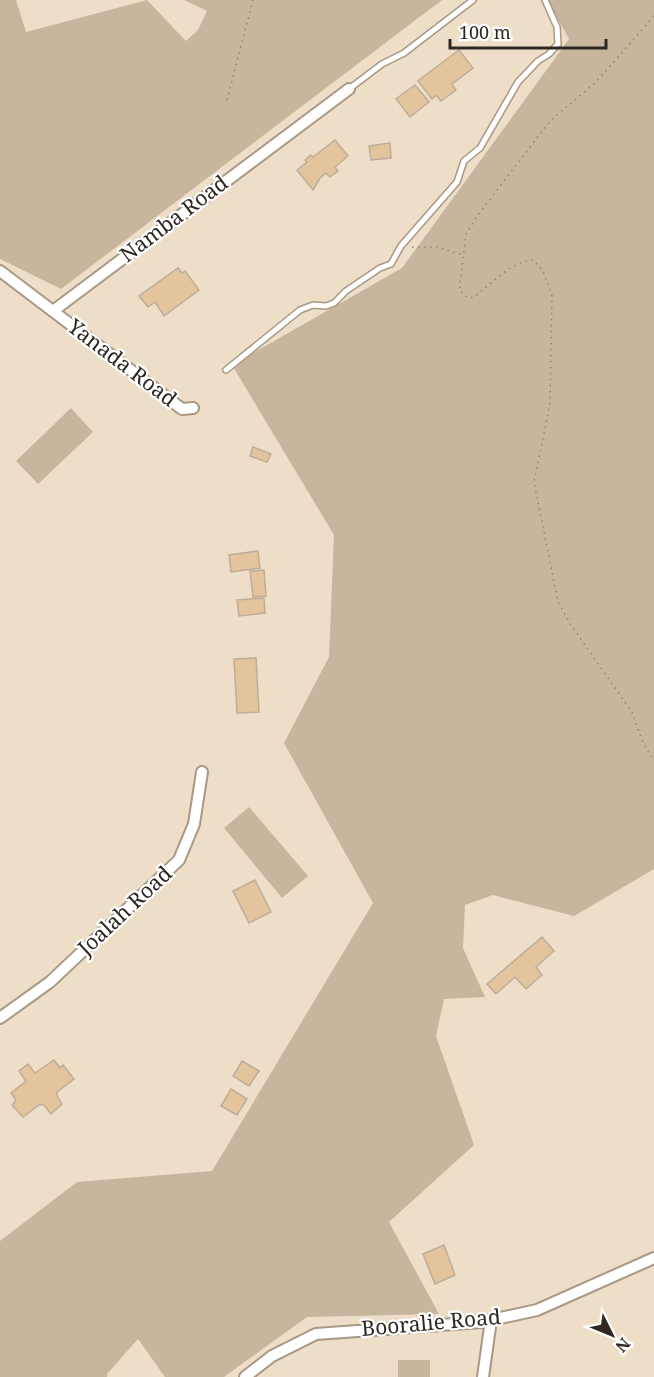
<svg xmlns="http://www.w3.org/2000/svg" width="654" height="1377" viewBox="0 0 654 1377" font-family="'Noto Serif',serif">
<rect width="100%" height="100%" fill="#eedec8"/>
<path fill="#c8b59d" d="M0,0H16L26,32L147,0L186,41L198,30L207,11L184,0H442L61,289L0,259Z
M547,0H654V869L574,916L493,895L465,905L463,948L485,997L444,999L436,1036L474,1145L389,1222L439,1314L307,1317L224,1377H165L138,1339L107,1374V1377H0V1241L77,1182L212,1171L373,903L284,743L329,657L334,535L232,365L402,268L569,39Z
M71,408L93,432L38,484L16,461Z
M249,807L308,876L282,898L224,828Z
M398,1360H430V1377H398Z"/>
<path fill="#e3c49c" stroke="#bdad99" stroke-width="1.5" d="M459,50L473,68L452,84L456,90L441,101L436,95L432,99L418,81Z
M415,85L429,102L410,117L396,99Z
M335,140L348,156L335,167L338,171L330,177L326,173L320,178L313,190L297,170L307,162L305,160L311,155L313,157Z
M390,143L391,158L371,160L369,146Z
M178,268L182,273L185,271L199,290L164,316L155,302L148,307L139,296Z
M253,447L271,454L267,462L250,456Z
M258,551L260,568L231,572L229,555Z
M264,570L266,596L253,597L250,571Z
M264,598L265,613L239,616L237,600Z
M256,658L259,712L237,713L234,659Z
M255,880L271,912L249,923L233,891Z
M542,937L554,951L536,967L542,975L526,989L515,977L496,994L487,984Z
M54,1060L60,1068L63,1065L74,1079L57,1092V1096L62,1104L51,1114L44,1105H39L23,1117L12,1105L16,1100L11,1093L26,1081L19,1071L28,1064L35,1073Z
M242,1061L259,1071L249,1086L233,1076Z
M231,1089L247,1099L237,1115L221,1106Z
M444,1245L455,1275L435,1284L423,1254Z"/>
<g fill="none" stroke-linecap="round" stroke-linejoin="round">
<g stroke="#a89884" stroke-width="8">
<path id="lane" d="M349,89L382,64L404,53L473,0
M226,370L300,310L313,305L326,306L334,303L346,291L380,268L391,264L401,246L457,182L464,161L480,148L518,82L538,61L549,54L558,44L557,27L545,0"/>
</g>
<g stroke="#a89884" stroke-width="14">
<path id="street" d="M0,271L182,409L193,408
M53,311L349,89
M0,1018L50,982L179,860L194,824L202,772
M245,1377L272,1356L316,1334L482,1322L537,1310L654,1258
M483,1377L491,1320"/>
</g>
<path stroke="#8f8475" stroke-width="1.5" stroke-dasharray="1.5 4.5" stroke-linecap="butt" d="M654,16L596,82L551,120L480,212L466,234L460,285V291L468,298L474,297C490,285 512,261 533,260L543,271L552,296L550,404L534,482L558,602L571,625L632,712L642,740L650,755L654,759
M227,100L253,0
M412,247H437L463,255"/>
<use href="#lane" stroke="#fff" stroke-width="5"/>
<use href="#street" stroke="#fff" stroke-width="10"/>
</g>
<g text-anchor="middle" stroke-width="4.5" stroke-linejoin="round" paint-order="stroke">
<g font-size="21" fill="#2e2820" stroke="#fff">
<text transform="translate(174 219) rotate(-37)" y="7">Namba Road</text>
<text transform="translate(122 363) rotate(37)" y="7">Yanada Road</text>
<text transform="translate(125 911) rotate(-43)" y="7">Joalah Road</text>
<text transform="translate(431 1323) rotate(-5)" y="7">Booralie Road</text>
</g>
</g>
<g transform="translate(612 1335) rotate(133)" stroke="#ffffff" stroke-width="4.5" paint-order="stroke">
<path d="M0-4.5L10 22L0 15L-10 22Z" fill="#2e2820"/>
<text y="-9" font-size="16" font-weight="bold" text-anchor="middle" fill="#2e2820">N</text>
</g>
<path d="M450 39v9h156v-9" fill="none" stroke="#2e2820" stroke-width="3"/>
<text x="459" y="39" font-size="18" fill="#2e2820" stroke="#ffffff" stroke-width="4.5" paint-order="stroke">100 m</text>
</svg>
